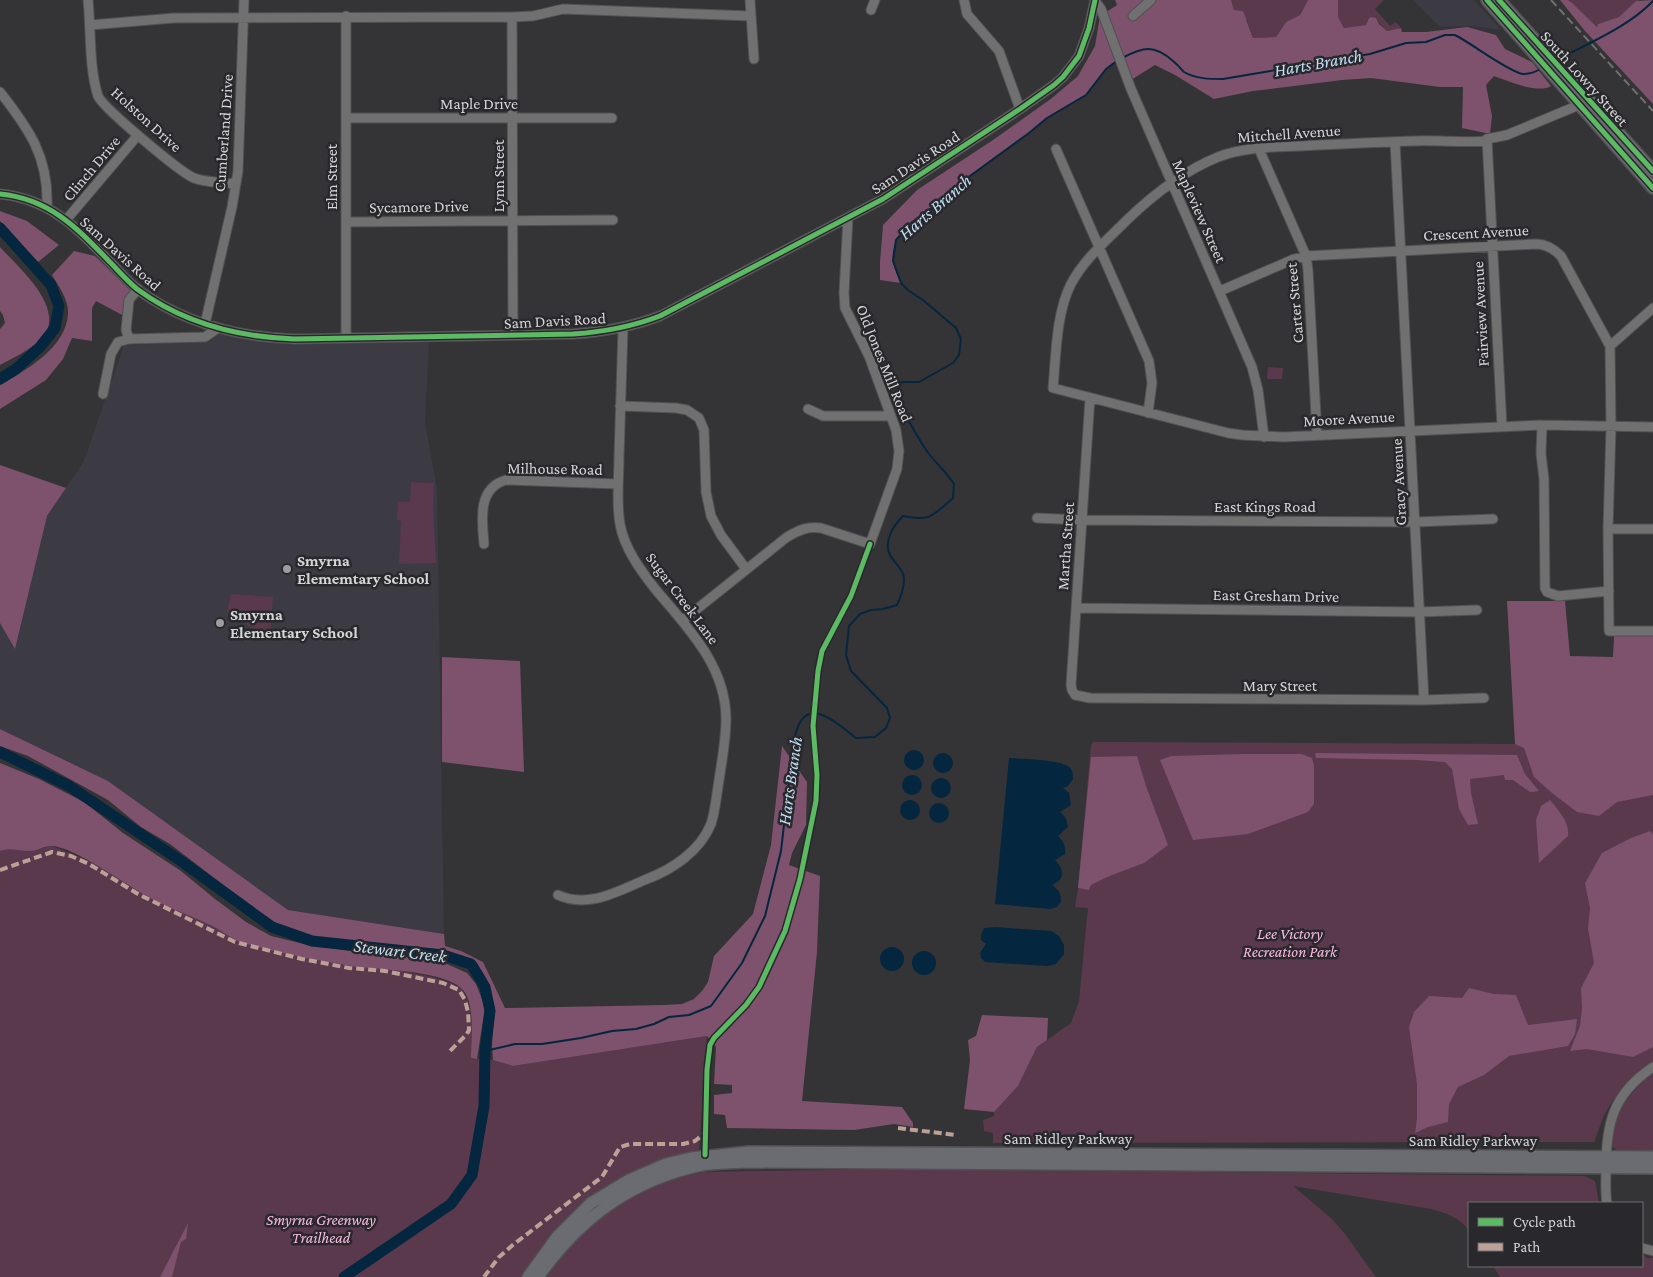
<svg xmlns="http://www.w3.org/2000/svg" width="1653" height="1277" viewBox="0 0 1653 1277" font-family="'Crimson Pro',serif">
<rect width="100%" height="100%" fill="#343436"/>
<path fill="#3c3a43" d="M1413,0H1474L1501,30L1473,26L1440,27Z
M217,332L287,343L429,342L425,423L437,488L444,934L288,910L108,781L0,729V506L47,516L84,461L124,345L209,342Z"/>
<path fill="#5a394d" d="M1231,0H1308L1300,15L1286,22L1276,37L1253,38L1247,20L1234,10Z
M1338,0H1384L1375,9L1390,26L1396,22L1401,28L1387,31L1379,23L1376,18H1369L1366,25L1344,28L1338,17Z
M1568,0H1639L1619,17L1598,24L1597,27Z
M1268,367L1283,368L1282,379H1267Z
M411,482L434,483L433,506L436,563L399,564L401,521L397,520L398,502H410Z
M231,594L273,597L270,638L227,613Z
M1653,736V1064C1633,1076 1614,1094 1604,1116C1600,1124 1598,1133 1594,1142L993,1143V1133L984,1131L983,1120L994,1116V1112L1018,1086L1037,1047L1071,1023L1079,1001L1088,908L1075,907L1078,888L1091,745L1093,742L1515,744Z
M52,846L87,860L242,942L353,966L397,970L433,977L452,983L462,989L469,1004L472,1027L471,1058L493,1060L513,1066L707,1036L699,1151L696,1152L692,1174L704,1172L902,1169L1585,1176L1595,1181L1599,1203H1469V1230C1458,1217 1447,1213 1431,1209L1293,1186L1332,1219L1345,1234L1376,1277H0V851L8,848L30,851Z
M1653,1073V1151L1616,1150C1596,1131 1637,1084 1653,1073Z
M1642,1254L1647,1258H1653V1277H1500L1493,1266H1642Z"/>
<path fill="#7e516c" d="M1115,0H1231L1234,10L1243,11L1253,38L1276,37L1286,22L1300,15L1308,0H1338V17L1344,28L1366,25L1369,18L1372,17L1376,18L1379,24L1387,31L1401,28L1402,32H1426L1467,27L1496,35L1505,49L1532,62L1551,86C1538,94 1508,81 1494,76L1486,85L1492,116L1490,134L1462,128L1463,87H1440L1371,78L1342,80L1253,91L1214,99L1175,75L1155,65L1131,80L1120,59L1106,69L1086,95L1047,118L1029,133L948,192C943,208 938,204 926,212C910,223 890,239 893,261C894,269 898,276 901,283L880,280V262L883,225L917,190L993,140L1052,98L1078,76L1095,46L1100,16L1117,5Z
M1560,0H1568L1572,3L1597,27L1598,24L1619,17L1636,1L1653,0V104L1585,31Z
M0,211L27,221L59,245L38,262L0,221Z
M0,247C19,268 70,311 40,340C31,349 12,359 0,365V329L5,323L3,315L0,311Z
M74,251L95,256L131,291L122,315L96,301L92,308V341L72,338L63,359L46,380L0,409V385C26,370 66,348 68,314C69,300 59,287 52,275Z
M0,465L66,488L47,516L15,649L0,623Z
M1507,601H1565L1570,656L1613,657L1614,636L1653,635V795L1617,802L1599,816L1577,812L1552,793L1534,777L1524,748L1515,744Z
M442,657L520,661L524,772L442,762Z
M0,729L108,781L288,910L444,934L445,946L461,951L483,962L505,1008L664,1005L682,1004L694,999L702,991L708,982L714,956L753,914L771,845L782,746L807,782L806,825L792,853L789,865L820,876L817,952L802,1101L902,1107L913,1123V1127L894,1124L854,1130L727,1128L725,1115L714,1114V1095L732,1093V1085L714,1084L716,1047L707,1036L513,1066L493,1060L492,1044L495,1008L486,978L477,963L443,950L310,936L276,923L256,910L170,844L141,827L108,800L28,756L0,746Z
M1315,753L1517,755L1525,774L1539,791L1530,792L1513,780H1505L1504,775L1470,779L1471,793L1478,824L1468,825L1459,809L1452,769L1445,762L1416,760L1316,758Z
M1244,754H1302L1312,758L1314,765V804L1308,812L1248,834L1193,840L1160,760L1171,756Z
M1137,756L1146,786L1168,845L1144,863L1107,877L1091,885L1089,890L1078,888L1091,757Z
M0,763L39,779L84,802L123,833L181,871L215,899L246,922L271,936L308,945L364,953L438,960L467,973L476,984L485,1007L477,1059L471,1058C471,1040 476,1001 461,988C441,970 378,970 351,966C315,960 278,953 244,943C233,940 224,932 214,927C191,915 167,908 145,895C124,883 74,847 52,846C44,846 37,851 30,851C18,851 11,847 0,851Z
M1550,800C1558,810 1570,822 1568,836L1539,863L1536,820L1541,806Z
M1650,831L1653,834V1047L1633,1057L1587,1049L1570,1051L1580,1026L1582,1008L1581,988L1594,963L1588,928L1590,908L1585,883L1602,853L1631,838Z
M1469,988L1494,994L1516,995L1528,1025L1577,1019L1575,1034L1568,1046L1509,1056L1484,1075L1458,1087L1449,1104L1448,1122L1428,1127L1415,1133L1417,1119V1084L1409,1027L1414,1012L1429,996L1462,998Z
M982,1015L1048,1018L1047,1040L1037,1047L1018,1086L994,1112L964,1109L970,1060L968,1040L976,1036Z
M188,1223L186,1239L181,1242L172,1277H160Z"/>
<path fill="#05263f" d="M904 760a10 10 0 1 1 20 0a10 10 0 1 1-20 0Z
M933 763a10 10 0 1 1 20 0a10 10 0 1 1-20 0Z
M1009,758C1022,759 1062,759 1070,768C1073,771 1073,775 1073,779L1068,786L1063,788L1069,793L1071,805L1060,812C1065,816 1067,819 1068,827L1058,836C1064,842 1066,846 1065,854L1055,860C1065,870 1065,879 1052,885C1059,890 1061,893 1061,902L1057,907L1050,909L995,904Z
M902 785a10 10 0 1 1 20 0a10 10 0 1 1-20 0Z
M931 788a10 10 0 1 1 20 0a10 10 0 1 1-20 0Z
M900 810a10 10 0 1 1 20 0a10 10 0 1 1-20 0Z
M929 813a10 10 0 1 1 20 0a10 10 0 1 1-20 0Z
M995,927L1051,931L1059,936L1064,945V954L1056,964L1047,966L985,962L981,958L980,953L986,944L981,940V935L984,928Z
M880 959a12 12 0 1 1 24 0a12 12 0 1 1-24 0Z
M912 963a12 12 0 1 1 24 0a12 12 0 1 1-24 0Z"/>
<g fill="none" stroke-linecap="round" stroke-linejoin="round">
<path stroke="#05263f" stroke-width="2" d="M1122,58C1143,47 1154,44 1173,61C1177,64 1180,68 1184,72C1196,79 1210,79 1223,79L1370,54L1406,43L1426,42L1445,35H1455C1471,43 1509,72 1523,74C1530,74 1536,72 1542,68
M1559,59C1591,42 1628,27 1653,1
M485,1051L515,1044H542L581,1038L612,1031L636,1029L654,1024L669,1017L689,1015L711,1006L742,963L765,916L781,851L793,746C801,692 828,716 856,738L875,737L886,728L890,718L887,708L851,671L846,655L849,626L860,614L871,610L883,609L897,605C901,597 904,588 904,578C903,568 894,563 890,555C883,541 894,525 903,516C929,522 933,516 953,498L954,484C947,473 937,464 929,454C918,438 898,406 898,386L902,382H919L953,363L959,355L961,339L956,328L923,300L909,291L901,283L893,261L896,240L911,223L928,210L941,206L945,201L948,192L1029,133L1047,118L1086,95L1106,69L1118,60"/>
<path stroke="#05263f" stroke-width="11" d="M0,228L51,285L59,306L55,328L40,347L16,369L0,379
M0,752L69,786L181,861L272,927L312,941L443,955L471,964L485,987L490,1011L485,1051L484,1106L472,1175L451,1204L344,1277"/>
<g stroke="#515052" stroke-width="11">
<path id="minor" d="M88,0C91,29 89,69 98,96C102,107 181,173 194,178C207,183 222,182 236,184
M750,0L754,59
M964,0L967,14L999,51L1020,109
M1095,1L1101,9L1131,89L1252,367L1258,390L1264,437
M871,10L875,0
M346,16V338
M1133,16L1151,0
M512,17L513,335
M90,25L174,18L512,17L533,16L563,9L751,16
M0,92C29,129 49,157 47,207
M346,118H612
M1487,141C1463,143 1439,140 1415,141C1377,142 1339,144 1301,146C1274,147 1244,147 1218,157C1184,171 1155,193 1128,219C1108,239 1084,259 1071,284C1056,313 1056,356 1053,388L1228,433L1242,435L1283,437L1542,425L1653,427
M1395,142L1424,700
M1056,149L1149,361L1152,383L1148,413
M1259,149L1306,256L1308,270L1317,434
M0,194C49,199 75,226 107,259C117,269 126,280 137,289C183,323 238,337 294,339L573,334C604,332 631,327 660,316L883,199L1020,109L1054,85L1063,77L1079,56L1089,28L1095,0
M66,220L138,135
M346,222L613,220
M1220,291L1294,259L1306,256L1536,244C1547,244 1554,249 1561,256L1610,346L1611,427L1608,529L1609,631H1653
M205,324L232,207L238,171L244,0
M129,339L126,330L129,300L138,289
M1610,346L1653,308
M103,394L111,354L118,342L129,339L205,337L218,328
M1090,398L1071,685L1072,690L1075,695L1090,698L1424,700L1484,698
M620,406L676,408L687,410L699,418L704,430L706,492L711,516L721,535L746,569
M808,409L823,416H891
M1542,425L1541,454L1544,479L1545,588L1547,592L1558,596L1609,591
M1502,427L1487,139L1507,135L1579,105
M1037,518L1082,520L1415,522L1493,519
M1608,529H1653
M484,544C482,521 477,488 506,480L618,484
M1076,608L1420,612L1477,610
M682,621L787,537C799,530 808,526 821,528L870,544L897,469L899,451L896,430L869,356L845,308L844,293L848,218
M558,895C589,909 618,891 647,879C673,869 700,851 711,824C715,812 716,799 718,787C721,765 726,742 726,719C726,666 688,628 656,590C641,571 624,548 620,524C616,503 619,478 619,457C620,414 622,371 623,328
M1607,1203C1605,1192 1606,1180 1606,1169C1606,1123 1613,1094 1653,1067
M1642,1248L1653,1251"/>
</g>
<g stroke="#515052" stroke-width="14">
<path id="major" d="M1487,0L1653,188
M1499,0L1653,171
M528,1277L557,1237L591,1203L629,1180L666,1164L691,1158L749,1152L1653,1157
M538,1277C580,1218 631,1180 702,1165C716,1163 731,1163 744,1162L1653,1168"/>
</g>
<use href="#minor" stroke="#707071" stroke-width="9"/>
<use href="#major" stroke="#6b6b72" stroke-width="11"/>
<path stroke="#706f71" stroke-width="2" stroke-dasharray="8 4" stroke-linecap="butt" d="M1551,0L1653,111"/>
<path stroke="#bda197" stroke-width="4" stroke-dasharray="8 4" stroke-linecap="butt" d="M0,870L52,852L71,856L89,864L138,894L235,942L302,959L349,968L385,971L443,983L459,990L465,1000L468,1012L469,1030L467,1034L450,1051
M898,1128L956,1135
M484,1277L499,1257L514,1244L602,1177L620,1147L630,1144H683L695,1141L705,1133"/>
<g stroke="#29292d" stroke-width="8">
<path id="cycleway" d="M1487,0L1653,188
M1499,0L1653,171
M0,194C49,199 75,226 107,259C117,269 126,280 137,289C183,323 238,337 294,339L573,334C604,332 631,327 660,316L883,199L1020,109L1054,85L1063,77L1079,56L1089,28L1095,0
M705,1155L707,1070L710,1045L714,1038L746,1005L759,987L785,931L800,879L816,801L817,775L813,726L818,671L822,651L851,596L870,544"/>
</g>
<use href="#cycleway" stroke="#5cba63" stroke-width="5"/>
</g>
<g fill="#9d9d9f" stroke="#29292d" stroke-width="2">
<circle cx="287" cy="569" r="5"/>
<circle cx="220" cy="623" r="5"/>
</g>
<g text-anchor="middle" stroke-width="5" stroke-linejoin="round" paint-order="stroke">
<g font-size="16" fill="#d5d5d8" stroke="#29292d">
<text transform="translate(1585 78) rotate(48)" y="6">South Lowry Street</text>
<text x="479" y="109">Maple Drive</text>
<text transform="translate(147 119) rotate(42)" y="6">Holston Drive</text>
<text transform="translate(223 133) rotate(-86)" y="6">Cumberland Drive</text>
<text transform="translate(1289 133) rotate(-4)" y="6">Mitchell Avenue</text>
<text transform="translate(915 162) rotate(-33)" y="6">Sam Davis Road</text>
<text transform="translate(91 168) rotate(-50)" y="6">Clinch Drive</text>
<text transform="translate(498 176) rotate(-90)" y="6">Lynn Street</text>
<text transform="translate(331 177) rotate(-90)" y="6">Elm Street</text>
<text transform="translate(419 206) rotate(-1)" y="6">Sycamore Drive</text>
<text transform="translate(1200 211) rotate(66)" y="6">Mapleview Street</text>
<text transform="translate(1476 232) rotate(-3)" y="6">Crescent Avenue</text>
<text transform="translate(121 253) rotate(42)" y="6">Sam Davis Road</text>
<text transform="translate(1294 303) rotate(-95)" y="6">Carter Street</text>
<text transform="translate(1480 314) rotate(-93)" y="6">Fairview Avenue</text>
<text transform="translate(555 320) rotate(-3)" y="6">Sam Davis Road</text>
<text transform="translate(885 363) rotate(68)" y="6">Old Jones Mill Road</text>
<text transform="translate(1349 418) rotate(-3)" y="6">Moore Avenue</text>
<text transform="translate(555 468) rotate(1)" y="6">Milhouse Road</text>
<text transform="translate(1398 482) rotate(-93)" y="6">Gracy Avenue</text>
<text x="1265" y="512">East Kings Road</text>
<text transform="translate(1065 546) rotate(-86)" y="6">Martha Street</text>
<text transform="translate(1276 595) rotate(1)" y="6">East Gresham Drive</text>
<text transform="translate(683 598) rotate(53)" y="6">Sugar Creek Lane</text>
<text x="1280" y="691">Mary Street</text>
<text x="1068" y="1144">Sam Ridley Parkway</text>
<text x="1473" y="1146">Sam Ridley Parkway</text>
</g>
<g font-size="16" font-weight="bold" fill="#d5d5d8" stroke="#29292d" text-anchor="start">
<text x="297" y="566">Smyrna<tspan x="297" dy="18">Elememtary School</tspan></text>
<text x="230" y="620">Smyrna<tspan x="230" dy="18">Elementary School</tspan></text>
</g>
<g font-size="16" font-style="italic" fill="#fcb9e0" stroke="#29292d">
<text x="1290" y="939">Lee Victory<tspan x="1290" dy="18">Recreation Park</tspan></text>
<text x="321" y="1225">Smyrna Greenway<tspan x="321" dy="18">Trailhead</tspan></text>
</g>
<g font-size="18" font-style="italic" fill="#c2dff7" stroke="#29292d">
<text transform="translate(1318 63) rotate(-10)" y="6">Harts Branch</text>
<text transform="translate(935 207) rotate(-41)" y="6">Harts Branch</text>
<text transform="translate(790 781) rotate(-82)" y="6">Harts Branch</text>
<text transform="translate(400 951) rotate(7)" y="6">Stewart Creek</text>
</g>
</g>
<rect x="1468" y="1202" width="175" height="65" fill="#29292d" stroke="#6e6e71"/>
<rect x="1478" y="1218" width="25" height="8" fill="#5cba63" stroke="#6e6e71"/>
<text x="1513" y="1227" font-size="15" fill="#d5d5d8">Cycle path</text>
<rect x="1478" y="1243" width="25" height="8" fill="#bda197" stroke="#6e6e71"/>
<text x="1513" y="1252" font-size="15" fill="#d5d5d8">Path</text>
</svg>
